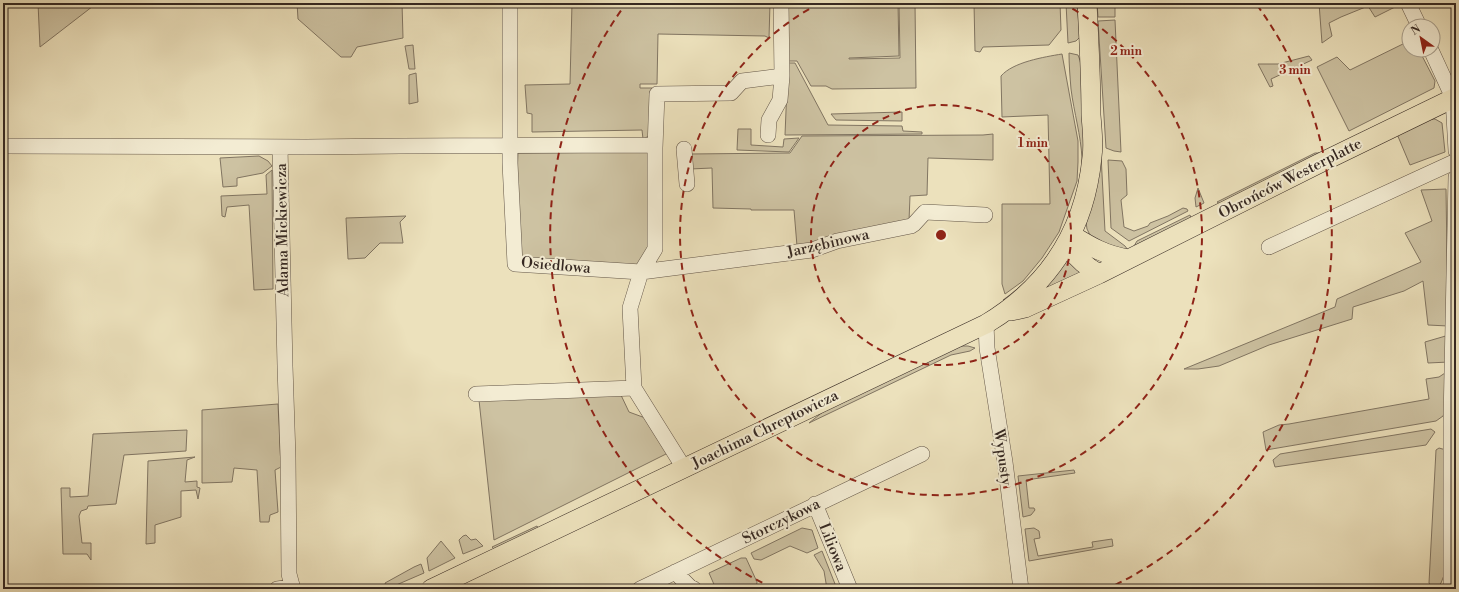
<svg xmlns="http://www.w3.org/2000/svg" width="1459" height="592" viewBox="0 0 1459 592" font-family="'Libre Bodoni',serif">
<rect width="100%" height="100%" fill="#ece1bc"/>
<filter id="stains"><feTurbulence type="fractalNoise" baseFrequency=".005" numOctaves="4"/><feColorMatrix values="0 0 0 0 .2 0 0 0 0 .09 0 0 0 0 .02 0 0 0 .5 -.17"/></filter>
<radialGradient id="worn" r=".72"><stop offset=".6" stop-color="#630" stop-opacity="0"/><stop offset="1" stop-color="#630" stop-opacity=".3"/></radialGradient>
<path fill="#cdc2a2" stroke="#817562" d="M38,3H97L40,47Z
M297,3H402L403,38L357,47L351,57H341L298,19Z
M572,3H770L769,38L765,36L658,34L657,84H640V88H652L651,135L643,139L642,130L532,132V114L527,113L525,85L570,84Z
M786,3H898L899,56L849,58V59L900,58L899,3H915L916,88L832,89L826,86H811L797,61H788Z
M974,3H1060L1061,30L1049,45L983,47L980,52L975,51Z
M1066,3H1077L1080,37L1076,41L1068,43Z
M1097,3H1115V17H1098Z
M1319,3H1396L1397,6L1375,17L1368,6L1341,17L1329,23L1332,36L1322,43Z
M1115,20L1121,152L1114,151L1106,148L1098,21Z
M1409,41V50H1419L1435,81L1434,88L1349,131L1317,67L1337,57L1350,70Z
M413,45L415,69H409L405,46Z
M1069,53L1078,55C1084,68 1082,86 1083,100C1084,119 1085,139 1084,158C1081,202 1062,242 1033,276C1026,284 1015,298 1003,300C1040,274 1066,235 1077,192C1079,180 1082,170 1082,159C1081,135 1074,113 1071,89C1070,77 1069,65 1069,53Z
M1062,54L1078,141V162L1077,181L1059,232L1042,258L1023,281L1005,294L1002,284V204H1050L1048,115L1002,117L1001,76C1013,62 1044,57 1062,54Z
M1309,56L1312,60L1271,79L1273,86L1270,87L1258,64H1278Z
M788,63H795L828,125L902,126L903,131L922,132V134L785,135Z
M416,73L418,102L409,104V75Z
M902,112V121L836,120L831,114Z
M1428,119H1435L1442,123L1445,152L1410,165L1397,134Z
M738,129H751V145L783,147L784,139L799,138L789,152L737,150Z
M993,134V160L928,158L927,195L910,196L909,221L797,246L794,210H751V209L713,208L712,168L690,169L689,154L790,153L802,136L983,135Z
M653,152L655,249L641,272L514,256L518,153Z
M1315,153H1319L1220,204L1217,202Z
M1101,155L1105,231L1125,246L1128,250L1121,252L1091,237L1087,229L1086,222L1094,198Z
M259,156L268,161L272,166L263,173L237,178V186L223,187L220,158Z
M1108,160L1122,161L1126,169L1127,195L1121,200L1124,227L1134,231L1148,226L1150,223L1168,216L1183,208L1187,209L1188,211L1129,241L1111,228Z
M272,170L273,289L254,290L249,205L227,207L225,217L222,216L221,196L267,194L266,175Z
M1198,188L1204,203L1196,207L1195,198Z
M1446,189L1448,326L1428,325L1423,281L1404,291L1353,307L1352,319L1269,345L1219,366L1198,369H1184L1335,307L1337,299L1421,262L1405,233L1432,221L1421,190Z
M1190,215L1191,218L1134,246L1137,241Z
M406,216L400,222L403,243H380L365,258L348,259L346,218Z
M1066,259L1084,271L1037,295Z
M1449,335V362L1428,363L1425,342Z
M959,346H968L975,348L970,351L951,355L809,423L824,411Z
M1448,371V408L1443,416L1436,421L1266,450L1263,432L1279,425L1289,424L1429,399L1426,379L1439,377Z
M620,393L629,412L648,419L668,453L494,540L479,400Z
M278,404L281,467L275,470L278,512L270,515L269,522H260L257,470L234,468L232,482L202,483V410Z
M1431,429L1435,432L1426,445L1275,467L1273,460L1280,454Z
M187,430L186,451L124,455L116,504L88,506L87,509L81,511L79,516L82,543H91V560L87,554H63L61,488H70V497L88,496L93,434Z
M1439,448L1446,450L1448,565L1441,583L1437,587L1438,589H1433L1429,583L1436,450Z
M195,457L187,460L185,482L197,481V487L200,488L198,499L196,490L181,491V517L155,525V543L146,544L148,461Z
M1074,470L1075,473L1026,480L1029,508H1034L1035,510L1031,515L1023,517L1018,476Z
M537,526L539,529L494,549L492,547Z
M802,528L812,530L818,548L807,553L790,546L761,560L754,559L751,553Z
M1034,528L1039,531L1040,538L1034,539L1038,556L1093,547L1092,542L1112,539L1113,546L1029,561L1025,529Z
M466,535L471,540L476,539L483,546L463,554L459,540L463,536Z
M441,541L455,558L429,571L427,558Z
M822,551L837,589H827L824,571L814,555Z
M741,558H746L757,582L756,589H716L709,573Z
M421,564L424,573L387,589L385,583L414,567Z"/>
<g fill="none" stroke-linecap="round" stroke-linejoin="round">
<g stroke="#635648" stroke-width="16">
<path id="minor" d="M510,3V163L515,264L641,272L812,250L837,241L911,226L914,224L925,212L985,215
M1408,3L1419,26
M1431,50L1453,98L1456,151
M768,135L769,120L780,100L782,76
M3,146L306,147L401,146L655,145
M280,147L285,366L288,457L289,574L293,589
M684,149L687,184
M1269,247L1456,161
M986,324L987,348L1005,462L1021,589
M476,394L634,388
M684,468L634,388L630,308L641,272L655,249V148L657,94L731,93L742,81L782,76L781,3
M815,504L850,589
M675,572L690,587L694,589
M277,589L292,587
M640,589L922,454
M1451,589V422L1456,177"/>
</g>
<g stroke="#352822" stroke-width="20">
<path id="major" d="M1072,235C1091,247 1105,255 1128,259
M1067,245C1076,258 1085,266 1099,274
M1011,311L1025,308L1099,274L1318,164L1456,97
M431,589L986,324C1049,286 1085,231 1092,157C1094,144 1092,129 1091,115C1091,78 1089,40 1087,3"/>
</g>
<use href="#minor" stroke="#f3ecd3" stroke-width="15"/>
<use href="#major" stroke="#ece1bc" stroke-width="19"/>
</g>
<g fill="none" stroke="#8f2418" stroke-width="2" stroke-dasharray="7 5">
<circle cx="941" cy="235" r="130"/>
<path d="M1062 3A261 261 0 1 1 820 3"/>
<path d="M773 588A391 391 0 0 1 625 5M1257 5A391 391 0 0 1 1109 588"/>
</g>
<g text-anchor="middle" stroke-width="4" stroke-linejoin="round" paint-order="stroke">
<g font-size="15" fill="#352822" stroke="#f3ecd3">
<text transform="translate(1290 178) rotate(-27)" y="5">Obrońców Westerplatte</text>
<text transform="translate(282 230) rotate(-91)" y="5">Adama Mickiewicza</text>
<text transform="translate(828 243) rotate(-13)" y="5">Jarzębinowa</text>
<text transform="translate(556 265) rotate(5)" y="5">Osiedlowa</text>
<text transform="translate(765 429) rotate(-26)" y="5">Joachima Chreptowicza</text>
<text transform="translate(1003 457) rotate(82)" y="5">Wypusty</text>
<text transform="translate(781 521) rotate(-26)" y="5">Storczykowa</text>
<text transform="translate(833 547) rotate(68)" y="5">Liliowa</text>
</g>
</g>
<circle cx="941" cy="235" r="6" fill="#8f2418" stroke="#f3ecd3" stroke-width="2"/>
<g font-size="12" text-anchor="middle" font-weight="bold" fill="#8f2418" stroke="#f3ecd3" stroke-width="4" stroke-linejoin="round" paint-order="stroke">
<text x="1126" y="55">2 min</text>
<text x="1295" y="74">3 min</text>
<text x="1033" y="147">1 min</text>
</g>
<rect width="1459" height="592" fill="none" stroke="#ece1bc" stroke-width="16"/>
<rect x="4" y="4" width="1451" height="584" fill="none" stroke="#352822" stroke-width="2"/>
<rect x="8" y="8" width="1443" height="576" fill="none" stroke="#352822"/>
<g transform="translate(1421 38) rotate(327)"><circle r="19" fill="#f3ecd3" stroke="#a79e8c"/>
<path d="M0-3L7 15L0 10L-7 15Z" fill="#8f2418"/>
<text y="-6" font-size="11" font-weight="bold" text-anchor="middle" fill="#352822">N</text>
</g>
<rect width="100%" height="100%" filter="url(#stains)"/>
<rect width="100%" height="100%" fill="url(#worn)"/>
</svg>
